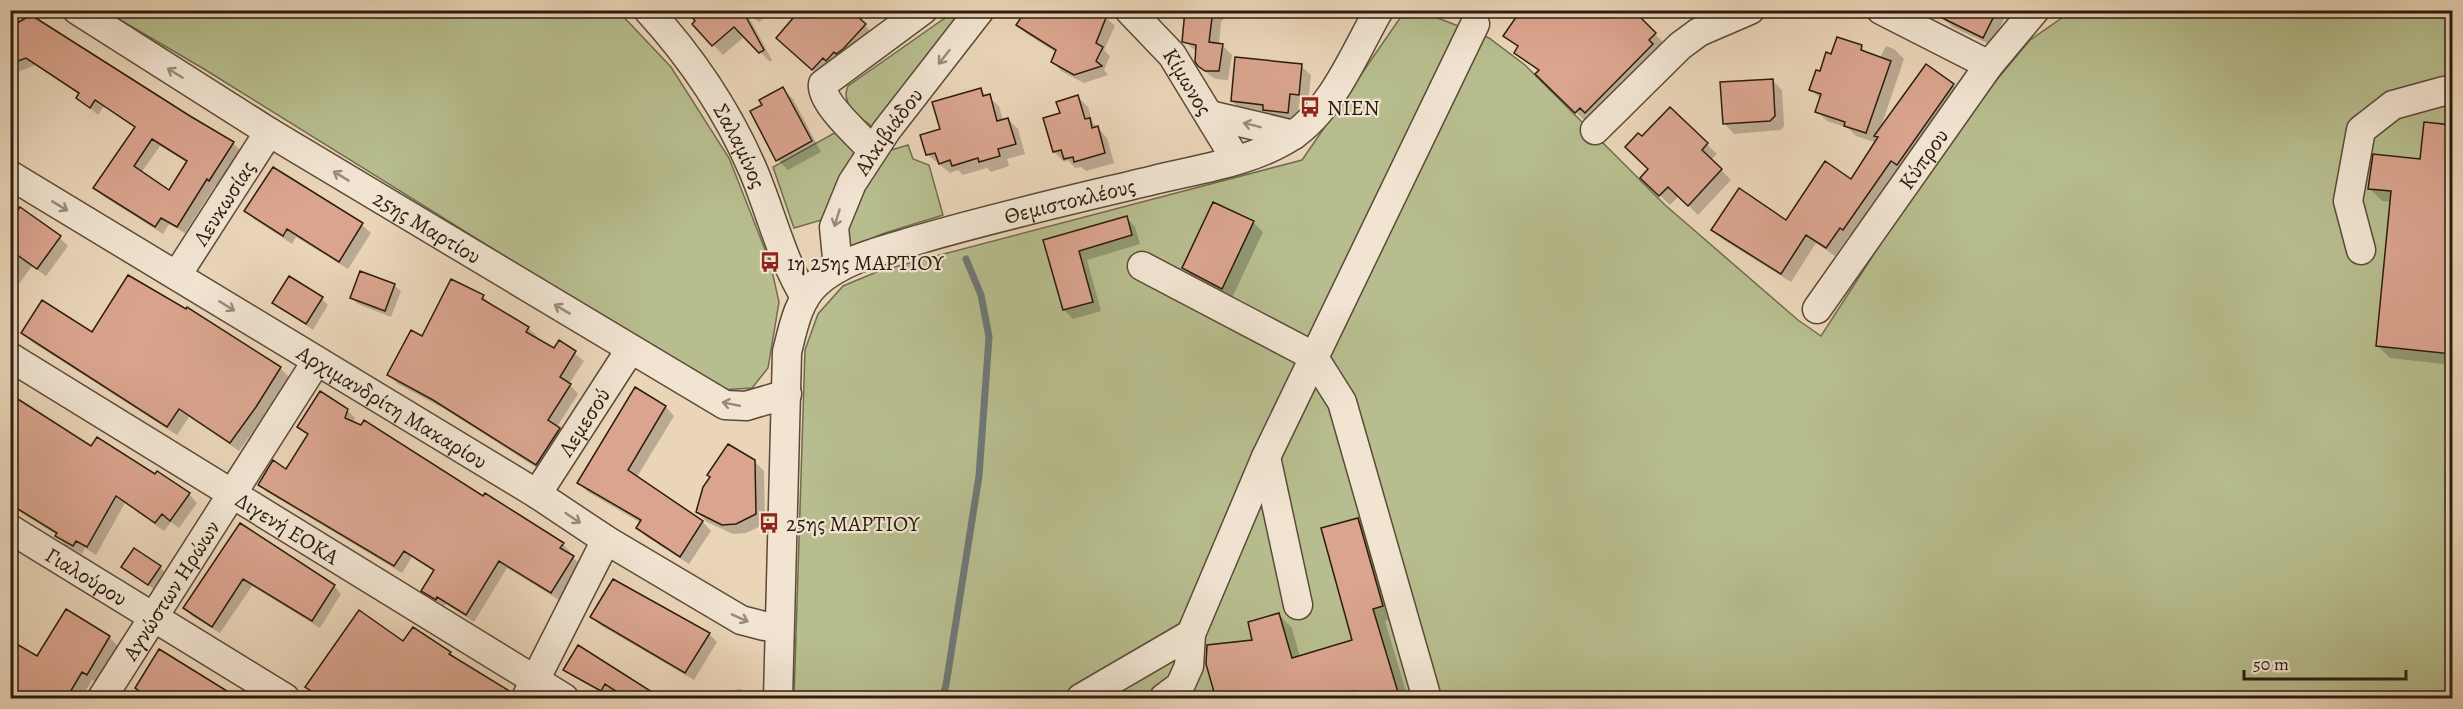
<svg xmlns="http://www.w3.org/2000/svg" width="2463" height="709" viewBox="0 0 2463 709" font-family="Alegreya,serif">
<rect width="100%" height="100%" fill="#ead5b8"/>
<filter id="stains"><feTurbulence type="fractalNoise" baseFrequency=".00333" numOctaves="4"/><feColorMatrix values="0 0 0 0 .2 0 0 0 0 .09 0 0 0 0 .02 0 0 0 .5 -.17"/></filter>
<radialGradient id="worn" r=".72"><stop offset=".6" stop-color="#630" stop-opacity="0"/><stop offset="1" stop-color="#630" stop-opacity=".3"/></radialGradient>
<path fill="#b7bd8e" stroke="#726c4e" stroke-width="1.5" d="M105,11H618L671,67L729,158L770,262L779,302L768,368L752,388L720,390L204,69Z
M955,11H963L876,130C863,119 839,105 848,86Z
M1408,11H1420L1489,38L1525,65L1665,205L1798,320L1821,336L1953,132L2030,40L2072,11H2452V698H794L805,350L818,314L843,286L879,271L1302,160L1400,18Z
M840,130L855,150L825,219L794,228L773,167Z
M908,145L913,159L929,165L943,215L885,233L852,246L842,240L866,185L888,151Z"/>
<path fill="#0003" fill-rule="evenodd" d="M688,10H772L759,22L746,12L772,60L770,62L745,36L723,55L694,24L698,21Z
M848,10L872,32L819,75L784,44Z
M1020,10H1098L1115,26L1104,50L1110,56L1104,70L1108,75L1084,83L1061,71L1053,62L1057,53L1027,34L1018,25L1025,15Z
M1187,10H1232L1221,22L1219,45H1222L1232,55L1228,80L1216,79L1209,75L1199,65L1197,52L1184,41Z
M1631,10L1665,44L1586,122L1537,74L1539,72L1516,53L1519,48L1505,35Z
M1688,10H1715L1696,20Z
M1933,10H2016L2013,16L2007,13L1991,45L1953,27Z
M10,29L190,118L233,143L241,151L217,187L215,186L185,233L169,224L163,234L103,196L95,188L136,128L104,106L98,115L78,98L80,95L35,65L10,75ZM160,146L188,163L169,192L141,173Z
M1886,46L1894,49L1904,59L1880,130L1953,85L1962,94L1853,238L1849,236L1835,256L1816,243L1791,282L1722,239L1713,229L1786,222L1852,181L1877,143L1856,136L1848,128L1827,121L1817,111L1821,99L1811,90L1832,56L1861,47L1877,64Z
M1301,66L1311,75L1308,104L1299,103L1297,122L1274,120L1267,113L1242,111L1232,101Z
M1772,80L1782,90L1784,126L1781,130L1734,134L1725,124Z
M783,89L793,99L821,152L788,170L778,160L752,112Z
M980,90L999,106L1003,120L1008,119L1018,129L1025,154L1007,159L1009,166L991,172L987,168L963,175L958,170L950,173L927,154L941,130Z
M10,95L17,101L10,109Z
M1078,97L1088,107L1093,123L1107,138L1114,163L1086,171L1081,167L1075,168L1068,160L1064,162L1054,152L1062,114Z
M1670,109L1717,154L1711,160L1731,180L1698,215L1679,196L1670,205L1642,178L1650,170L1642,138Z
M2425,124L2452,127V365L2390,358L2377,345L2392,202L2382,201L2369,188L2422,161Z
M273,169L362,225L371,233L348,269L296,237L292,244L254,219L246,211Z
M1126,217L1135,227L1140,244L1087,260L1101,311L1073,319L1064,310L1044,241Z
M1253,222L1263,232L1232,298L1194,278L1184,268Z
M10,223L60,238L68,246L46,276L32,266L10,296Z
M394,285L401,291L391,317L358,304L352,298Z
M483,297L492,305L528,328L537,336L535,339L555,351L560,342L584,361L569,384L578,394L557,427L568,437L545,473L443,408L398,384L389,375L423,338Z
M322,299L328,305L313,330L274,303Z
M23,333L93,334L280,368L289,377L264,416L239,451L189,417L177,435L32,342Z
M635,389L666,407L674,416L637,477L703,522L711,531L689,564L647,537L638,528L641,523L588,492L579,483Z
M10,395L92,448L156,476L189,494L197,503L179,528L171,522L164,531L125,503L96,555L85,548L82,554L65,545L57,535L10,506Z
M347,410L355,418L353,423L563,544L570,552L569,554L581,565L559,600L507,568L474,622L446,604L444,606L423,591L435,572L412,557L402,573L267,492L260,485L287,471L309,435L299,426Z
M754,461L764,471L765,524L746,533L733,534L707,522L697,512Z
M1358,520L1371,533L1395,618L1385,621L1408,698H1218L1253,641L1279,615L1292,628L1300,657L1354,641Z
M241,525L334,586L341,594L320,628L252,586L220,633L192,616L185,608Z
M123,566L160,567L166,574L155,590Z
M67,611L110,638L119,647L97,683L92,680L81,698H13Z
M592,617L709,634L717,642L694,680L600,625Z
M404,643L450,653L458,661L506,691L514,698H320L307,687Z
M159,652L237,698H133Z
M565,669L660,698H611L572,676Z
M741,689L748,698H699V695Z"/>
<g fill="none" stroke-linecap="round" stroke-linejoin="round">
<path stroke="#707875" stroke-width="7" d="M942,698L946,685L979,476L989,337L981,295L966,259"/>
</g>
<path fill="#daa48e" stroke="#2c1c0d" stroke-width="1.5" fill-rule="evenodd" d="M686,10H753L746,17L764,50L759,53L734,27L712,46L692,24L695,21Z
M800,10H850L866,24L843,49L836,54L834,52L826,61L823,58L812,70L776,38Z
M1026,10H1109L1096,43L1103,47L1096,61L1102,66L1074,75L1051,62L1056,50L1016,25Z
M1185,10H1213L1209,42L1223,44L1219,71H1205L1198,66L1195,62L1196,45L1182,42Z
M1521,10H1633L1656,33L1649,40L1653,44L1585,113L1580,108L1575,113L1535,74L1539,70L1514,53L1518,46L1503,36Z
M1926,10H1997L1983,38Z
M31,15L190,116L234,142L209,181L207,179L177,227L161,218L155,227L93,188L135,127L95,100L90,108L76,98L79,93L26,58L10,64V27ZM152,139L187,161L169,190L134,166Z
M1837,37L1862,45L1861,50L1891,61L1866,133L1844,126L1845,122L1815,112L1821,94L1809,90L1816,70L1820,71L1826,52L1831,54Z
M1235,57L1302,64L1299,95L1290,94L1288,113L1263,110V105L1231,101Z
M1926,64L1954,84L1897,165L1891,161L1843,230L1840,228L1826,248L1806,235L1781,274L1711,230L1739,188L1786,220L1825,161L1851,179L1878,137L1874,136Z
M1773,79L1775,116L1770,121L1723,124L1720,82Z
M783,87L812,141L776,161L750,111L762,105L759,100Z
M981,88L983,96L990,94L997,121L1008,118L1016,144L998,149L1000,156L979,162L978,158L952,166L950,160L939,164L935,153L926,155L920,135L940,129L932,102Z
M1078,95L1085,119L1090,118L1092,128L1098,126L1105,153L1074,162L1073,157L1064,159L1061,150L1053,152L1043,118L1060,113L1056,102Z
M1670,107L1708,143L1702,150L1722,169L1688,206L1668,187L1659,196L1640,178L1648,169L1625,147L1638,133L1642,136Z
M2424,122L2452,125V354L2376,346L2391,191L2368,189L2373,154L2420,159Z
M273,167L363,223L339,262L287,229L283,236L244,211Z
M1213,202L1254,221L1222,289L1182,268Z
M20,207L61,236L37,269L10,250V220Z
M1127,216L1132,235L1079,251L1093,302L1063,310L1043,240Z
M360,271L395,284L385,311L350,298Z
M128,275L186,309L187,307L281,367L256,407L230,443L179,409L167,427L21,333L42,300L92,332Z
M289,276L323,297L306,324L272,303Z
M451,279L484,295L482,299L529,327L526,332L554,348L559,340L576,351L560,377L571,384L548,420L560,428L536,465L433,400L387,375L411,330L422,336Z
M635,387L666,406L628,470L703,521L680,557L636,528L641,520L577,483Z
M320,391L348,409L345,418L361,425L364,420L483,496L485,493L564,543L560,548L574,556L551,593L499,561L466,615L437,597L436,600L421,591L434,570L404,551L394,566L258,485L273,460L286,469L308,434L297,427Z
M10,394L91,446L97,437L155,474L157,471L190,493L170,521L162,514L155,523L116,496L87,547L76,541L73,546L55,536L57,533L10,504Z
M728,444L755,460L756,514L736,524L722,525L696,512L703,487L710,477L707,475Z
M1358,518L1383,606L1373,609L1400,699H1356L1354,691L1331,699H1216L1206,664L1207,645L1252,640L1248,622L1279,613L1292,658L1352,640L1321,528Z
M240,523L335,585L312,621L243,579L212,627L183,608Z
M134,548L161,566L148,585L121,567Z
M613,579L710,633L685,673L590,617Z
M66,609L110,636L87,675L82,672L66,699H10V640L37,656Z
M359,610L403,641L413,627L451,652L449,654L511,692L510,699H323L305,687Z
M578,645L663,699H628L605,684L601,691L563,670Z
M159,649L240,699H151L135,688Z"/>
<g fill="none" stroke-linecap="round" stroke-linejoin="round">
<g stroke="#5c4a38" stroke-width="31">
<g id="minor">
<path id="s1" d="M77,10L269,132L725,405L746,406L787,394"/>
<path id="s2" d="M648,10C691,57 728,112 753,170C771,212 781,258 805,297"/>
<path id="s3" d="M1129,10L1172,55L1236,160"/>
<path d="M1881,10L1989,65"/>
<path d="M1210,115L1294,135"/>
<path d="M1595,130L1680,46L1699,32L1750,10"/>
<path d="M872,150C860,137 820,102 823,84L923,10"/>
<path id="s4" d="M10,175L537,494L606,540L741,620L764,626H779"/>
<path d="M2361,250L2348,201L2361,130L2393,105L2444,91L2452,92"/>
<path d="M1142,266L1313,356L1342,402L1426,695L1424,698"/>
<path id="s5" d="M838,268L834,227L852,183L886,131L980,10"/>
<path id="s6" d="M177,275L269,132"/>
<path id="s7" d="M1817,309L1989,65L2035,10"/>
<path id="s8" d="M10,357L564,698"/>
<path d="M1266,457L1298,605"/>
<path id="s9" d="M537,494L630,350"/>
<path id="s10" d="M10,529L285,698"/>
<path id="s11" d="M102,698L316,362"/>
<path d="M526,698L606,540"/>
<path id="s12" d="M778,698L787,352C793,328 798,300 817,283C843,259 884,250 917,240C995,217 1075,199 1154,180C1199,169 1252,162 1292,136C1333,109 1355,52 1379,10"/>
<path d="M1081,698L1191,634"/>
<path d="M1164,698L1180,686L1189,666L1191,634L1266,457L1475,24"/>
</g>
</g>
<use href="#minor" stroke="#f1e4d1" stroke-width="28"/>
</g>
<defs><path id="oneway-shaft" d="M-6 0H5M1.5-3L5.5 0L1.5 3" fill="none" stroke-width="1.6" stroke-linecap="round" stroke-linejoin="round" transform="scale(1.5)"/></defs>
<g stroke="#988a79">
<use href="#oneway-shaft" transform="translate(944 57) rotate(128)"/>
<use href="#oneway-shaft" transform="translate(175 73) rotate(-148)"/>
<use href="#oneway-shaft" transform="translate(1252 125) rotate(-166)"/>
<use href="#oneway-shaft" transform="translate(341 176) rotate(-149)"/>
<use href="#oneway-shaft" transform="translate(60 206) rotate(31)"/>
<use href="#oneway-shaft" transform="translate(837 218) rotate(107)"/>
<use href="#oneway-shaft" transform="translate(227 306) rotate(32)"/>
<use href="#oneway-shaft" transform="translate(562 309) rotate(-149)"/>
<use href="#oneway-shaft" transform="translate(731 404) rotate(-169)"/>
<use href="#oneway-shaft" transform="translate(573 518) rotate(34)"/>
<use href="#oneway-shaft" transform="translate(740 618) rotate(24)"/>
</g>
<defs>
<g id="bus-bare" transform="scale(1.62)"><path d="M-5-6H5V4H4V6H2V4H-2V6H-4V4H-5ZM-3.5-4V0h7V-4ZM-3.5 1.2v1.5H-2V1.2ZM2 1.2v1.5H3.5V1.2Z" fill="#8f2418" stroke="#f1e4d1" stroke-width="2.5" paint-order="stroke"/></g>
</defs>
<g fill-rule="evenodd">
<use href="#bus-bare" x="1310" y="107"/>
<use href="#bus-bare" x="770" y="262"/>
<use href="#bus-bare" x="769" y="523"/>
</g>
<g text-anchor="middle" stroke-width="4.5" stroke-linejoin="round" paint-order="stroke">
<g font-size="22" fill="#2c1c0d" stroke="#f1e4d1">
<text dy="8" stroke="none"><textPath href="#s3" startOffset="93">Κίμωνος</textPath></text>
<text dy="8" stroke="none"><textPath href="#s5" startOffset="152">Αλκιβιάδου</textPath></text>
<text dy="8" stroke="none"><textPath href="#s2" startOffset="165">Σαλαμίνος</textPath></text>
<text dy="8" stroke="none"><textPath href="#s7" startOffset="184">Κύπρου</textPath></text>
<text dy="8" stroke="none"><textPath href="#s12" startOffset="690">Θεμιστοκλέους</textPath></text>
<text dy="8" stroke="none"><textPath href="#s6" startOffset="86">Λευκωσίας</textPath></text>
<text dy="8" stroke="none"><textPath href="#s1" startOffset="412">25ης Μαρτίου</textPath></text>
<text dy="8" stroke="none"><textPath href="#s4" startOffset="447">Αρχιμανδρίτη Μακαρίου</textPath></text>
<text dy="8" stroke="none"><textPath href="#s9" startOffset="86">Λεμεσού</textPath></text>
<text dy="8" stroke="none"><textPath href="#s8" startOffset="326">Διγενή ΕΟΚΑ</textPath></text>
<text dy="8" stroke="none"><textPath href="#s10" startOffset="90">Γιαλούρου</textPath></text>
<text dy="8" stroke="none"><textPath href="#s11" startOffset="128">Αγνώστων Ηρώων</textPath></text>
</g>
<g font-size="22" fill="#2c1c0d" stroke="#f1e4d1" text-anchor="start">
<text x="1327" y="115">ΝΙΕΝ</text>
<text x="787" y="270">1η 25ης ΜΑΡΤΙΟΥ</text>
<text x="786" y="531">25ης ΜΑΡΤΙΟΥ</text>
</g>
</g>
<rect width="2463" height="709" fill="none" stroke="#ead5b8" stroke-width="36"/>
<rect x="12" y="12" width="2439" height="685" fill="none" stroke="#2c1c0d" stroke-width="3"/>
<rect x="18" y="18" width="2427" height="673" fill="none" stroke="#2c1c0d" stroke-width="1.5"/>
<path d="M2244 670v9h162v-9" fill="none" stroke="#2c1c0d" stroke-width="3"/>
<text x="2253" y="670" font-size="18" fill="#2c1c0d" stroke="#f1e4d1" stroke-width="4.5" paint-order="stroke">50 m</text>
<rect width="100%" height="100%" filter="url(#stains)"/>
<rect width="100%" height="100%" fill="url(#worn)"/>
</svg>
